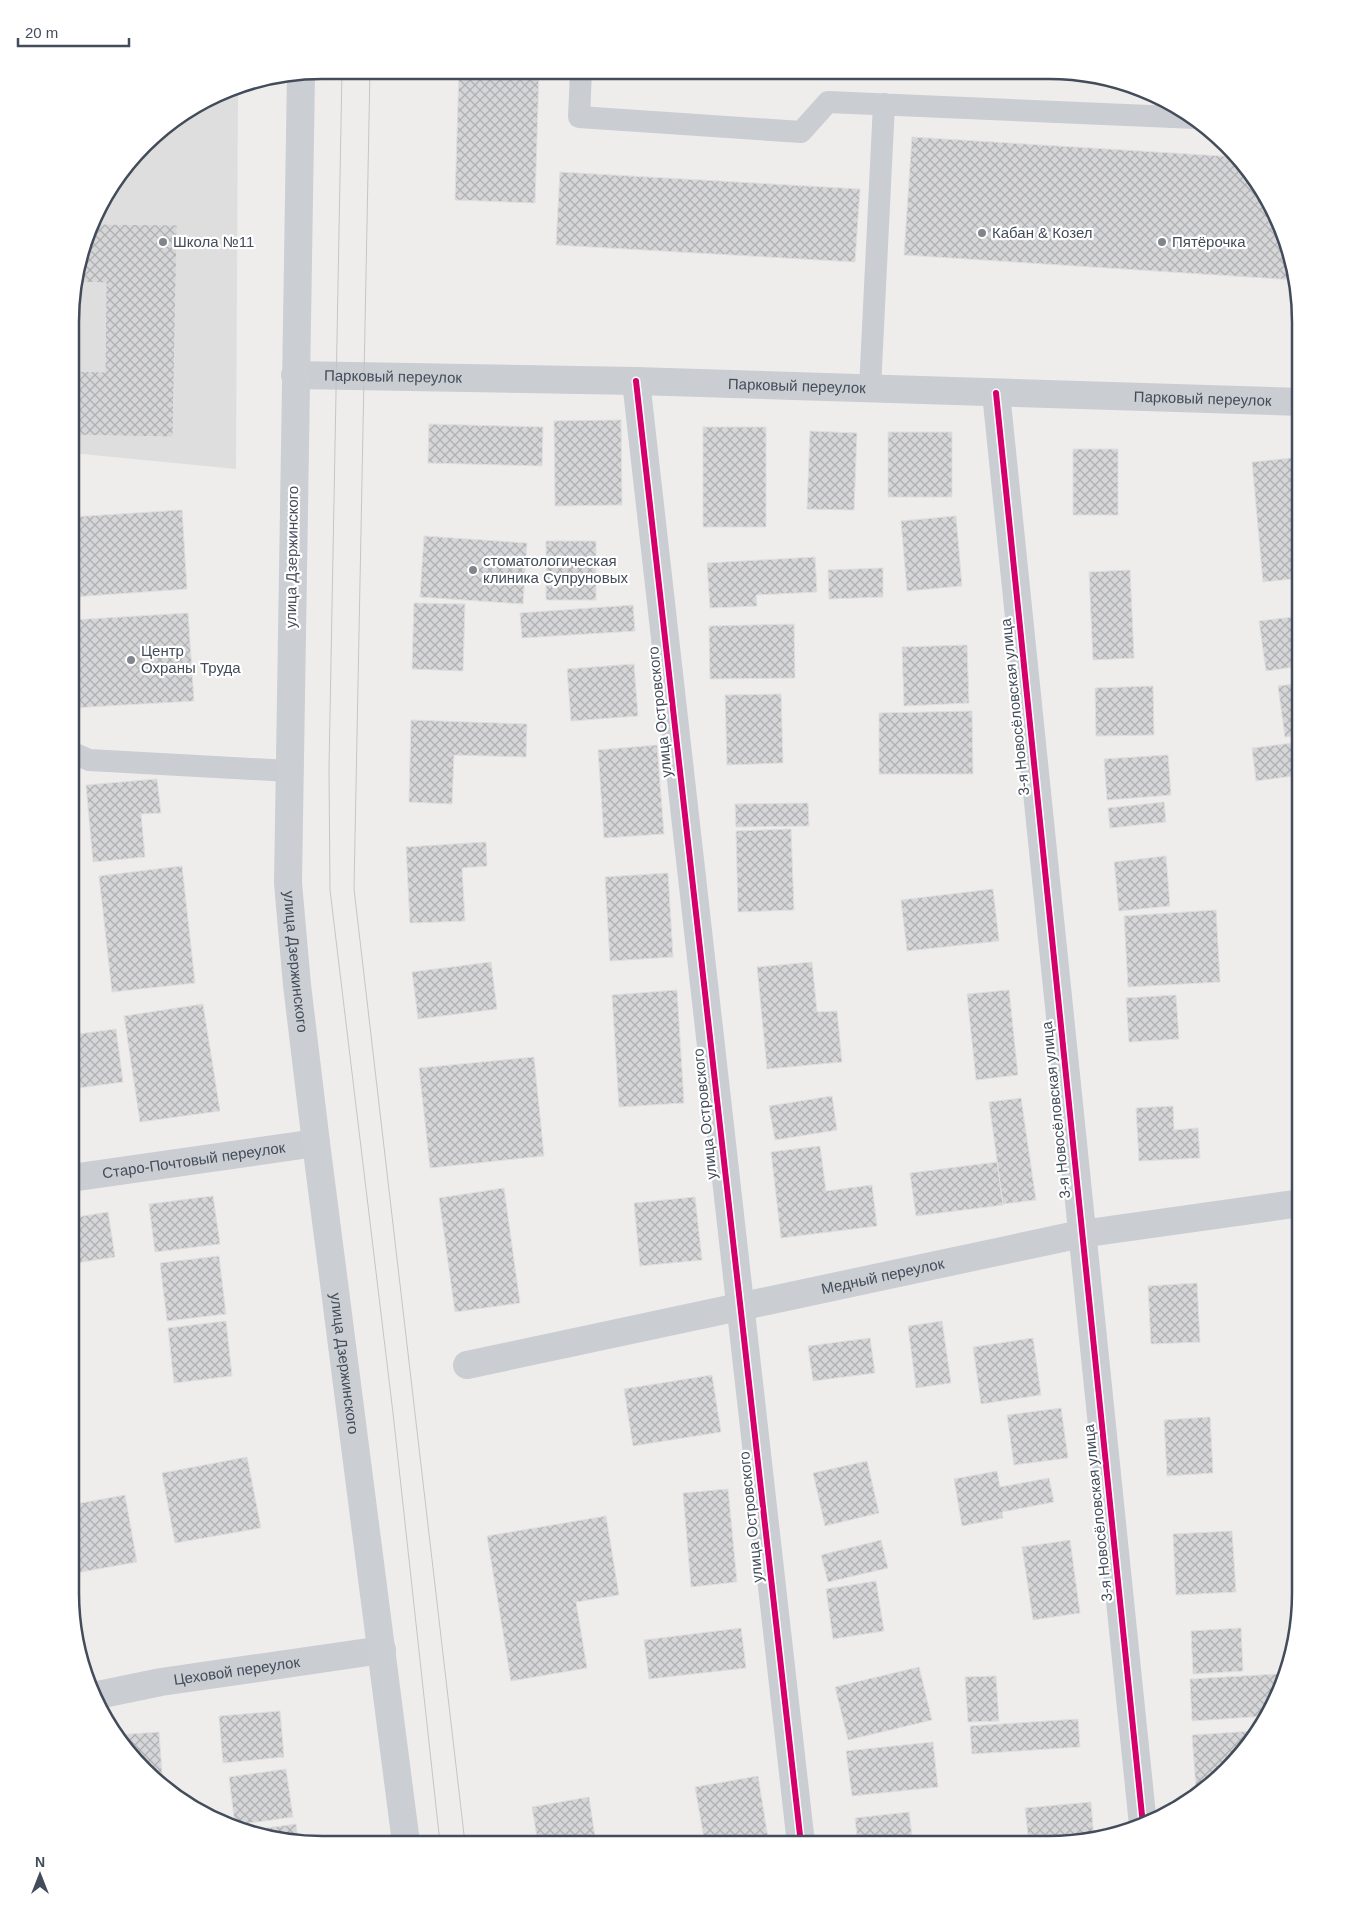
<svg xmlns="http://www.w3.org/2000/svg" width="1371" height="1915" viewBox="0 0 1371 1915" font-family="Arial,sans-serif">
<defs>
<pattern id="building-cross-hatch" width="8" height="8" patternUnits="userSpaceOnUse" patternTransform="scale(1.25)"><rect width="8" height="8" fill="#d6d6d8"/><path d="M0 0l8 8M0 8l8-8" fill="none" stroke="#afb0b2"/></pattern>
</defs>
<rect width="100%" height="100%" fill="#eeedec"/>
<path fill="#dfdede" d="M221,95H238L236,469L72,453V288L104,196L156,132Z"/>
<path fill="url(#building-cross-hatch)" stroke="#dfdfdf" d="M459,70L539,71L535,203L455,200Z
M912,137L1238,157L1249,168L1275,210L1293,257L1296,280L904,255Z
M560,172L860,189L855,262L556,245Z
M94,224L177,225L173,437L72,435V371L105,372L106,283L74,282Z
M621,420L622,505L555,506L554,421Z
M429,424L543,427L542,466L428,463Z
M703,427H766V527H703Z
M810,431L857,433L854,510L807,509Z
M888,432H952V497H888Z
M1073,449H1118V515H1073Z
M1301,457V578L1263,582L1252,462Z
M182,510L187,589L72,597V517Z
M956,516L962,586L907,591L901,521Z
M424,536L527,543L523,604L420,597Z
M546,541H596V600H546Z
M815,557L817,592L756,595L757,606L710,608L707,563Z
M883,568V597L829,599L828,570Z
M1130,570L1134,658L1093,660L1089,572Z
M414,603L465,604L463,671L412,669Z
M633,605L635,631L522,638L520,613Z
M188,613L194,701L71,708L72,620Z
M1301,616V666L1266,671L1259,621Z
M794,624L795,678L710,679L709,626Z
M967,645L969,703L904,706L902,647Z
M634,664L638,716L571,721L567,669Z
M1301,683V735L1285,737L1278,686Z
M1153,686L1154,735L1096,736L1095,688Z
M781,694L783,763L727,765L725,695Z
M972,711L973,774H879V713Z
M411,720L527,724L526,757L454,755L452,804L409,802Z
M1301,742V775L1256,781L1252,748Z
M657,745L664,834L604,838L598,750Z
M1168,755L1171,795L1107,800L1104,759Z
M157,779L161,813L141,814L145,857L93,862L86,785Z
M1293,795H1301V848H1298Z
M1164,802L1166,822L1110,828L1108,808Z
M808,803L809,826L736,827L735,804Z
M791,829L794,910L738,912L736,831Z
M486,842L487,866L462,868L465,921L410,923L406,847Z
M1166,856L1170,906L1119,911L1114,862Z
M182,866L195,983L112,992L99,876Z
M668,873L673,957L610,961L605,877Z
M993,889L999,941L907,951L901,900Z
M1216,910L1220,982L1128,987L1124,916Z
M491,962L497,1009L418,1019L412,972Z
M812,962L817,1012L837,1011L842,1062L767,1069L757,967Z
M1297,980H1301V1043H1299Z
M677,990L684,1103L619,1107L612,995Z
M1009,990L1018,1075L976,1080L967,994Z
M1176,995L1179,1039L1129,1042L1126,998Z
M203,1004L220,1111L140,1122L124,1016Z
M116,1029L123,1082L71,1089V1035Z
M534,1057L544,1156L430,1168L419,1068Z
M832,1096L837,1130L775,1140L769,1106Z
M1021,1098L1036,1200L1003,1204L989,1102Z
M1173,1106L1174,1130L1198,1128L1200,1158L1139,1161L1136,1108Z
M820,1146L826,1191L872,1185L877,1226L781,1238L771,1152Z
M997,1162L1003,1205L916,1216L910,1173Z
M504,1188L520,1303L455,1312L439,1198Z
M213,1196L220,1244L155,1252L149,1204Z
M695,1197L702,1260L640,1266L634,1203Z
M108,1212L115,1257L76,1263L71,1218Z
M219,1256L226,1314L167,1321L160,1263Z
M1197,1283L1200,1342L1151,1344L1148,1286Z
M226,1321L232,1376L174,1383L168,1328Z
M942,1321L951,1383L916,1388L908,1326Z
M870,1338L875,1373L813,1381L808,1346Z
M1033,1338L1041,1395L981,1404L973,1347Z
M712,1375L721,1432L633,1446L624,1389Z
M1061,1408L1068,1458L1014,1465L1007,1415Z
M1210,1417L1213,1473L1167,1476L1164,1420Z
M247,1457L261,1528L175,1543L162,1473Z
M867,1461L879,1513L825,1526L813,1473Z
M997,1471L1000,1487L1049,1478L1054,1502L1002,1512L1003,1518L962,1526L954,1479Z
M728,1489L737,1582L691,1587L683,1493Z
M125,1495L137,1562L70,1574V1505Z
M606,1516L619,1595L576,1602L587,1668L511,1681L487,1536Z
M1232,1531L1236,1592L1176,1595L1173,1534Z
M881,1540L888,1568L828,1582L821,1555Z
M1070,1540L1080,1613L1033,1620L1022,1547Z
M876,1581L884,1631L833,1639L826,1589Z
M741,1628L746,1668L649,1679L644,1640Z
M1241,1628L1243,1671L1193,1674L1191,1631Z
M919,1667L932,1720L848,1740L835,1687Z
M1278,1674L1279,1693L1267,1716L1192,1721L1190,1679Z
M996,1676L999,1721L968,1722L965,1677Z
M280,1711L284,1757L223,1763L219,1716Z
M1078,1719L1080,1747L972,1754L970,1726Z
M1254,1731V1738L1215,1783L1207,1788L1196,1789L1192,1735Z
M159,1732L163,1786L132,1759L116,1735Z
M933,1742L938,1787L852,1796L846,1751Z
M286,1769L293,1817L235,1825L229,1777Z
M758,1776L769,1844H705L695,1787Z
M589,1797L596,1844H538L532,1807Z
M1091,1802L1094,1841L1029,1845L1025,1808Z
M909,1812L913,1845L858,1844L855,1818Z
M296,1824L298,1843H289L244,1831Z"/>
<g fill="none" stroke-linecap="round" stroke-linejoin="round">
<path stroke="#cacdd1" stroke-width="22" d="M581,71L579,117L801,132L828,102L1196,118
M870,388L884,104
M71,752L89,760L289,771"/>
<g stroke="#cacdd1" stroke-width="28">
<path d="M636,381L801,1844"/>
<path d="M996,393L1143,1825"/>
<path id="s1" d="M71,1178L316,1143"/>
<path id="s2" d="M467,1365L1081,1234L1301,1203"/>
<path id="s3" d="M93,1696L161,1682L382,1650"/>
</g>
<path stroke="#cacdd1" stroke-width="28" id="s4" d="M295,375L636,381L1301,402"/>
<path stroke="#cbced2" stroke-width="28" id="s5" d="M301,73L288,883L297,985L316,1143L406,1843"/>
<path stroke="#c4c5c8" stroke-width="1" d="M342,70L329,769L330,890L393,1413L440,1843
M370,70L354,889L465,1843"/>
<g stroke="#fff" stroke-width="9">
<path id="cycleway" d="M636,381L801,1844
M996,393L1143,1825"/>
</g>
<use href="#cycleway" stroke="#d6006c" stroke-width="6"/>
</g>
<g fill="#7f848d" stroke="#fff" stroke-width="2">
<circle cx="982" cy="233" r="5"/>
<circle cx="163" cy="242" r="5"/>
<circle cx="1162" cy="242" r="5"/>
<circle cx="473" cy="570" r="5"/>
<circle cx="131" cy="660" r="5"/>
</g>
<g text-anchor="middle" stroke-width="4.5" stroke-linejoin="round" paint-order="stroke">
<g font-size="15" fill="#434c5a" stroke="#fff" text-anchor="start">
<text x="992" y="238">Кабан &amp; Козел</text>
<text x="173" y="247">Школа №11</text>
<text x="1172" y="247">Пятёрочка</text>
<text x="483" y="566">стоматологическая<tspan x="483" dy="17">клиника Супруновых</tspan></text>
<text x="141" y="656">Центр<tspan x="141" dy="17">Охраны Труда</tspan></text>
</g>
<g font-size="15" fill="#434c5a" stroke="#fff">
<text dy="5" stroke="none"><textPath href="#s4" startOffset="98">Парковый переулок</textPath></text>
<text dy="5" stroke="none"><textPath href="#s4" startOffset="502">Парковый переулок</textPath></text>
<text dy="5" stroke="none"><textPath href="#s4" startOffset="908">Парковый переулок</textPath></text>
<text transform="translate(292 557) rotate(-89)" y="5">улица Дзержинского</text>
<text transform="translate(1015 707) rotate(-96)" y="5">3-я Новосёловская улица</text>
<text transform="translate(660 712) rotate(-96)" y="5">улица Островского</text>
<text dy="5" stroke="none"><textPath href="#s5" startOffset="889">улица Дзержинского</textPath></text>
<text transform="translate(1056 1110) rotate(-96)" y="5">3-я Новосёловская улица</text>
<text transform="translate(705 1114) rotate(-96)" y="5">улица Островского</text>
<text dy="5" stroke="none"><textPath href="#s1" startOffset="124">Старо-Почтовый переулок</textPath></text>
<text dy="5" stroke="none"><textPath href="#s2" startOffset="425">Медный переулок</textPath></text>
<text dy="5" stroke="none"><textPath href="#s5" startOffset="1294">улица Дзержинского</textPath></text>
<text transform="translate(1098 1513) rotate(-96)" y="5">3-я Новосёловская улица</text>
<text transform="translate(751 1517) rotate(-96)" y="5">улица Островского</text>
<text dy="5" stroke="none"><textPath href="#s3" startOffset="146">Цеховой переулок</textPath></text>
</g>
</g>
<path d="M0 0H1371V1915H0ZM322 79H1049A243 243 0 0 1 1292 322V1593A243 243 0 0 1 1049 1836H322A243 243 0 0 1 79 1593V322A243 243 0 0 1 322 79Z" fill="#fff" fill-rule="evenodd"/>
<path fill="none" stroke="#434c5a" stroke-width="2.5" d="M322 79H1049A243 243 0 0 1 1292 322V1593A243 243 0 0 1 1049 1836H322A243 243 0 0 1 79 1593V322A243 243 0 0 1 322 79Z"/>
<g transform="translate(40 1875)" stroke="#ffffff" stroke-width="4" paint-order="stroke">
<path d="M0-4L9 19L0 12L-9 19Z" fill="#434c5a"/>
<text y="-8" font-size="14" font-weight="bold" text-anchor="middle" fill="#434c5a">N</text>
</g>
<path d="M18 38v8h111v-8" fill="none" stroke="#434c5a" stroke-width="2.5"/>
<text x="25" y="38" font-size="15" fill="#434c5a" stroke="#ffffff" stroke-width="4" paint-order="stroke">20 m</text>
</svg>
